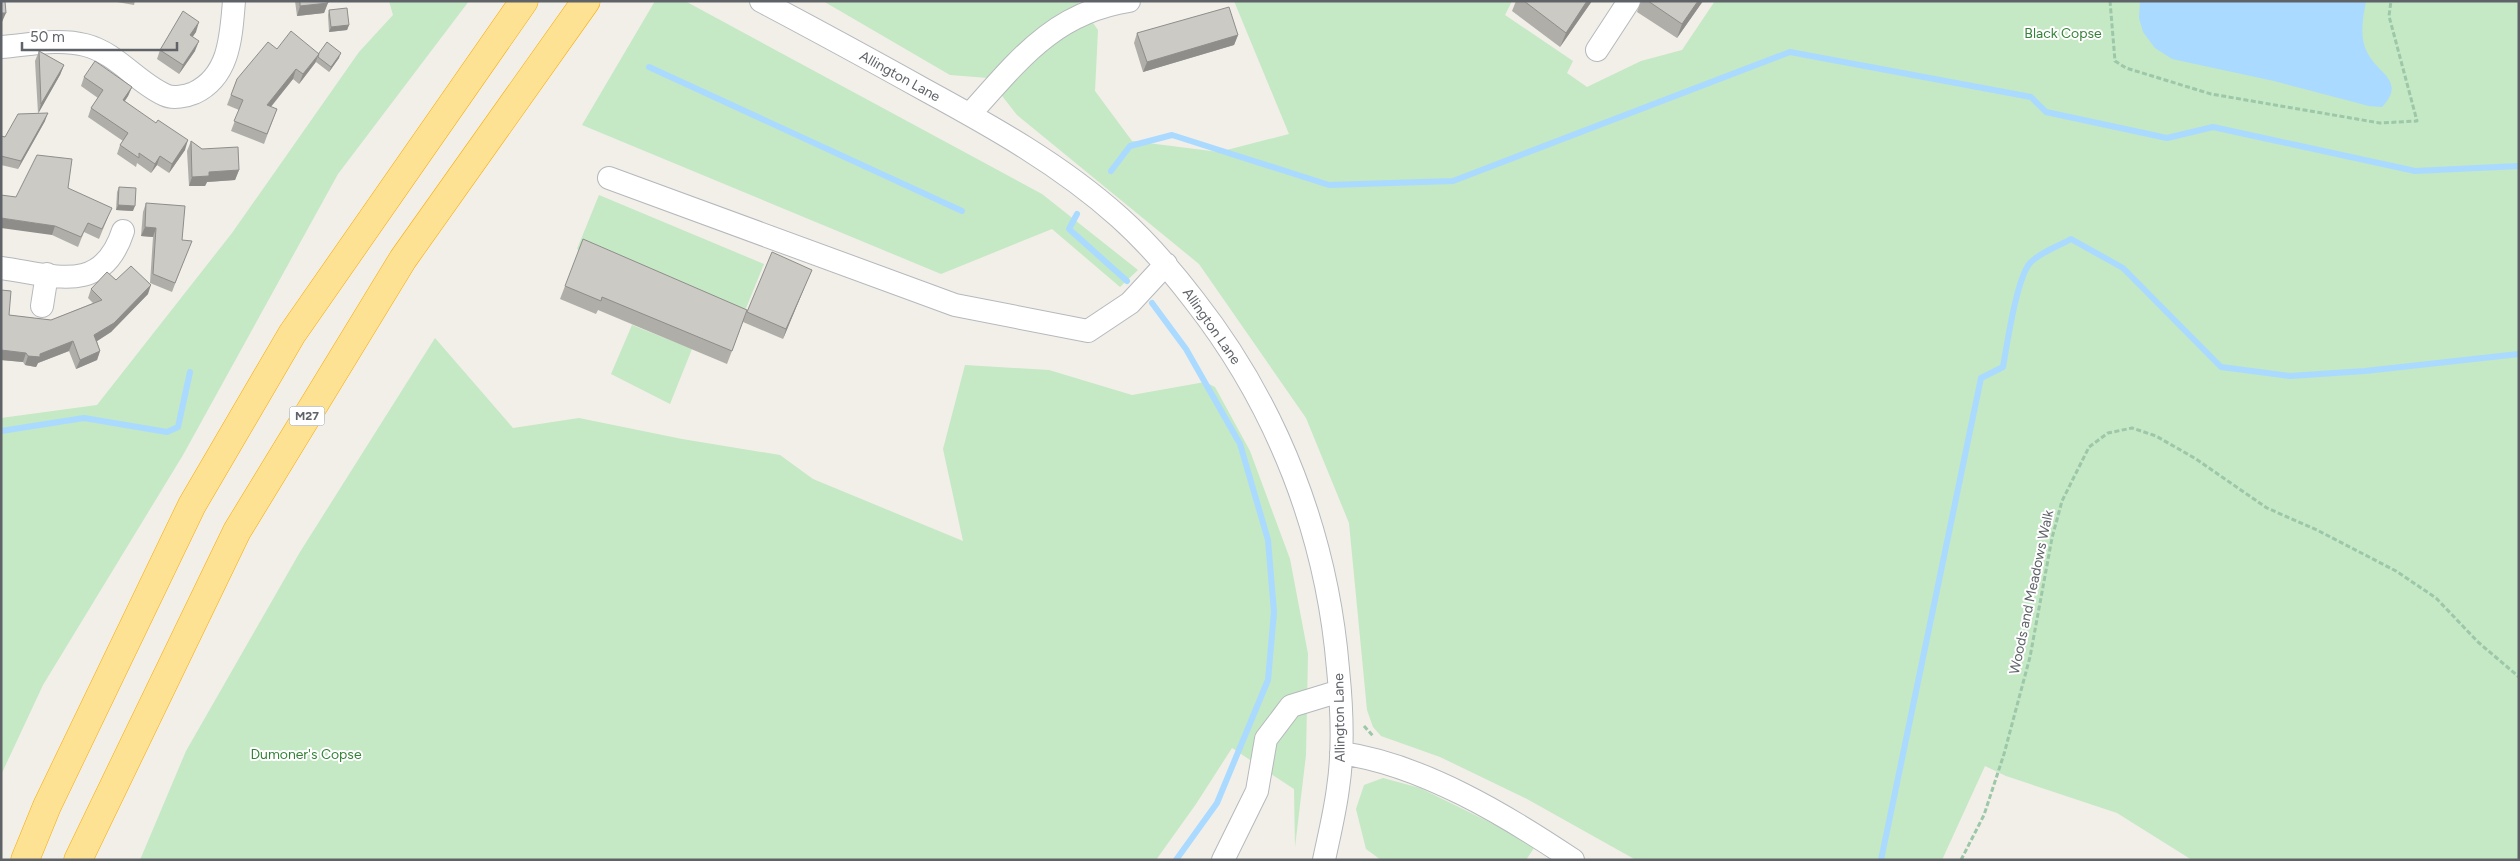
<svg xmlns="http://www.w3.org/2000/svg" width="2520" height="861" viewBox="0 0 2520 861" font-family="Figtree,sans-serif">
<rect width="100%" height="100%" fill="#f1efe8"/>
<path fill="#c5e8c5" d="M389,1H469L338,174L183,455L43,685L1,775V418L97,405L232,233L359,52L393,15Z
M655,1H685L1042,194L1138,270L1120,287L1052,229L941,274L582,125Z
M823,1H1077L1098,30L1095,91L1132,141L1219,152L1289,134L1234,1H1512L1505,15L1573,61L1567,73L1587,87L1641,61L1682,50L1715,1H2519V860H2192L2117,813L2006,776L1985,766L1942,860H1636L1527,799L1440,757L1381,736L1373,727L1367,710L1349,523L1306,418L1199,264L1017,115L988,78L950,75Z
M599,195L764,264L742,318L577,249Z
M632,325L692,349L670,404L611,374Z
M435,338L513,428L579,418L682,439L780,455L813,479L963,541L943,449L965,365L1049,370L1132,395L1205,382L1215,387L1250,451L1290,559L1308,654L1306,755L1295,847L1294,789L1232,748L1196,804L1156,860H140L186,751L300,552Z
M1383,778L1420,788L1536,845L1526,860H1381L1366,849L1356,809L1364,785Z"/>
<path fill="#aadaff" d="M2140,1H2366C2363,18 2359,36 2367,52C2377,74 2407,80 2382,107L2369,106L2274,81L2172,59L2155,48L2143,32L2139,18Z"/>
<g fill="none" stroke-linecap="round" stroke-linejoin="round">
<path stroke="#aadaff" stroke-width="6" d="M649,67L962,211
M1111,171L1130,146L1172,135L1329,185L1453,181L1790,52L2031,97L2046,112L2167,138L2213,127L2415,171L2519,166
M1077,214L1069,229L1127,281
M1152,303L1186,349L1240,444L1268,540L1274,612L1268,680L1217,803L1176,860
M1,431L84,418L167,432L178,427L190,372
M1881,860L1981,378L2003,367C2007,345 2017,275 2031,262C2041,252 2059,246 2071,239L2123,268L2221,367L2290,376L2365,371L2519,354"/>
<g stroke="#b5b8bc" stroke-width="24">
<path id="minor" d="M761,1C816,30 871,60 925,90C993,127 1061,165 1119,217C1147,242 1171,270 1194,300C1278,407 1327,535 1338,669C1342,708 1344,749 1338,788C1335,812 1329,836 1324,860
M1,47C28,45 58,38 85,45C117,53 136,82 165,95C173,99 187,96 194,93C230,76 231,36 234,1
M1597,50L1629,1
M970,114C1018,61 1053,13 1129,1
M609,178L955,305L1088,331L1130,303L1166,264
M1,268C54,275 102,296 123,231
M42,306L47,274
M1341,753C1421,764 1506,815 1573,860
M1223,860L1257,791L1266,739L1291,706L1340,691"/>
</g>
<g stroke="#f9ab00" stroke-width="29">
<path id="highway" d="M25,860L47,806L192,505L292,334L524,1
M78,860L237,531L403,259L586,1"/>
</g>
<path stroke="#9cc7a9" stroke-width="3" stroke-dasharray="5 2.5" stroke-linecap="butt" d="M2110,1L2115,61L2126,68L2211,94L2380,123L2417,121L2389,16L2391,1
M1364,726L1373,736
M1961,860L1984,815L2004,754L2030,657L2052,538L2062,501L2089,447L2108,433L2132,428L2156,436L2196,459L2267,508L2317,530L2396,571L2436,598L2478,642L2519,677"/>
<use href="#minor" stroke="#fff" stroke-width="22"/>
<use href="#highway" stroke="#fde293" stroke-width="28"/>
</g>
<path fill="#afaea9" d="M118,1H135L134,5L117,2Z
M295,1H328L324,13L297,16Z
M1516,1H1592L1560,47L1512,11Z
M1641,1H1703L1677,38L1637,12Z
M329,10L349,25L347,30L329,32L328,15Z
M196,32L192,37L195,51L179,74L157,59L160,50Z
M1137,33L1238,35L1234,45L1143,72L1134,43Z
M277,49L319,53L339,58L329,72L316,62L299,84L293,79L271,107L277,109L264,144L231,131L239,110L227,105L237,79Z
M39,51L64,65L60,75L38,113L45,121L18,169L1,165V136L5,137L38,113L35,61Z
M84,77L132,87L128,96L125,101L185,150L169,173L157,165L151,173L137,163L136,167L117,154L120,145L123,141L88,117L91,108L98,98L81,86Z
M191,141L202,149L239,170L235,180L207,182L205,186H189L187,151Z
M119,187L133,211L116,210L117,192Z
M68,188L108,217L99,239L84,232L78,247L52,235L16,197Z
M146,203L182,240L188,250L172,292L150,283L153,237L141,236L143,212Z
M808,279L783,339L743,322L727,364L598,310L596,314L560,299L565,286L747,310Z
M116,280L148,294L111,332L97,341L100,351L97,360L76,369L69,351L38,363L36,367L25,365L23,362L1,360V290L9,315L51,320L93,303L88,298L91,289Z"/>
<path fill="#8f8d8a" d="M1587,1H1592L1560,47L1566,33Z
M1698,1H1703L1677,38L1682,24Z
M328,3L324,13L297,16L300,6Z
M1,13H6L2,22H1Z
M199,22L196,32L187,45L190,35Z
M349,25L347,30L329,32L331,27Z
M1238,35L1234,45L1143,72L1147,62Z
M199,41L195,51L179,74L183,65Z
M341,53L339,58L329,72L331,67Z
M319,54L315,63L299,84L303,74Z
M64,65L60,75L38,114L41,104Z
M296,69L293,79L264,115L267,105Z
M132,87L128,96L119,109L123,100Z
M48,113L45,121L18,169L21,161Z
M188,140L185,150L169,173L172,164Z
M160,156L157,165L151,173L155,164Z
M239,170L235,180L207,182L205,186H189L192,177L209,172Z
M118,205L135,206L133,211L116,210Z
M1,218L55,226L52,235L1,228Z
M145,227L156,228L153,237L141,236Z
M812,270L808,279L783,339L786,329Z
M151,285L148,294L111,332L91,345L94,335Z
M73,341L69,351L38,363L36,367L25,365L28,356L40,354Z
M1,350L26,353L23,362L1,360Z
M100,351L97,360L76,369L80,360Z"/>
<path fill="#cccac5" stroke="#8f8d8a" d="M1,1H5L6,13H1Z
M300,1H328V3L300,6Z
M1524,1H1587L1566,33Z
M1648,1H1698L1682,24Z
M1229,7L1238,35L1147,62L1137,33Z
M347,8L349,25L331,27L329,10Z
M183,11L199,22L190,35L199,41L183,65L160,50Z
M291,31L319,54L303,74L296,69L267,105L277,109L267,134L234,121L243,100L231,95L237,79L268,42L277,49Z
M327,42L341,53L331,67L318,57L319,53Z
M39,51L64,65L41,104Z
M95,61L132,87L123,100L156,123L158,120L188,140L172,164L160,156L155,164L139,153V158L120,145L128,133L91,108L103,90L84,77Z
M48,113L21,161L1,156V136L5,137L18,114Z
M191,141L202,149L238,147L239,170L209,172V176L192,177Z
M37,155L72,159L68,188L112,208L102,229L88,223L81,237L55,226L1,218V195L16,197Z
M119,187L136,188L135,206L118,205Z
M146,203L185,206L182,240L192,241L175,283L153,274L156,228L145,227Z
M583,239L747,310L732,351L602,297L601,301L565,286Z
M772,252L812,270L786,329L747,312Z
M131,266L151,285L114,323L94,335L100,351L80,360L73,341L40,354V357L28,356L26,353L1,350V290L11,291L9,315L51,320L102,300L91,289L107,272L116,280Z"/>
<g text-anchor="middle" stroke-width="4" stroke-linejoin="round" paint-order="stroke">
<rect fill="#fff" stroke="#8f9295" stroke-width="1" x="289.5" y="406.5" width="35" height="19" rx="4"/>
<g font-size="12" font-weight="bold" fill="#5f6368">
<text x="307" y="420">M27</text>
</g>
<g font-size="14" fill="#348238" stroke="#fff">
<text x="2063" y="38">Black Copse</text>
<text x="306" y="759">Dumoner's Copse</text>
</g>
<g font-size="14" fill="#5f6368" stroke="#fff">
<text transform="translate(900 76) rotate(29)" y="5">Allington Lane</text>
<text transform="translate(1212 326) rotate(55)" y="5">Allington Lane</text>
<text transform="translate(2031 592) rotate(-78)" y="5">Woods and Meadows Walk</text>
<text transform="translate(1339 718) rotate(-91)" y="5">Allington Lane</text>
</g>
</g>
<rect width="2520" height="861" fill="none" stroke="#5f6368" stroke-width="5"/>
<path d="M22 42v8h155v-8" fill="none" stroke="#5f6368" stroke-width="2.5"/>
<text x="30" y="42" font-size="15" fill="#5f6368" stroke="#ffffff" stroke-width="4" paint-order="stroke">50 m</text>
</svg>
